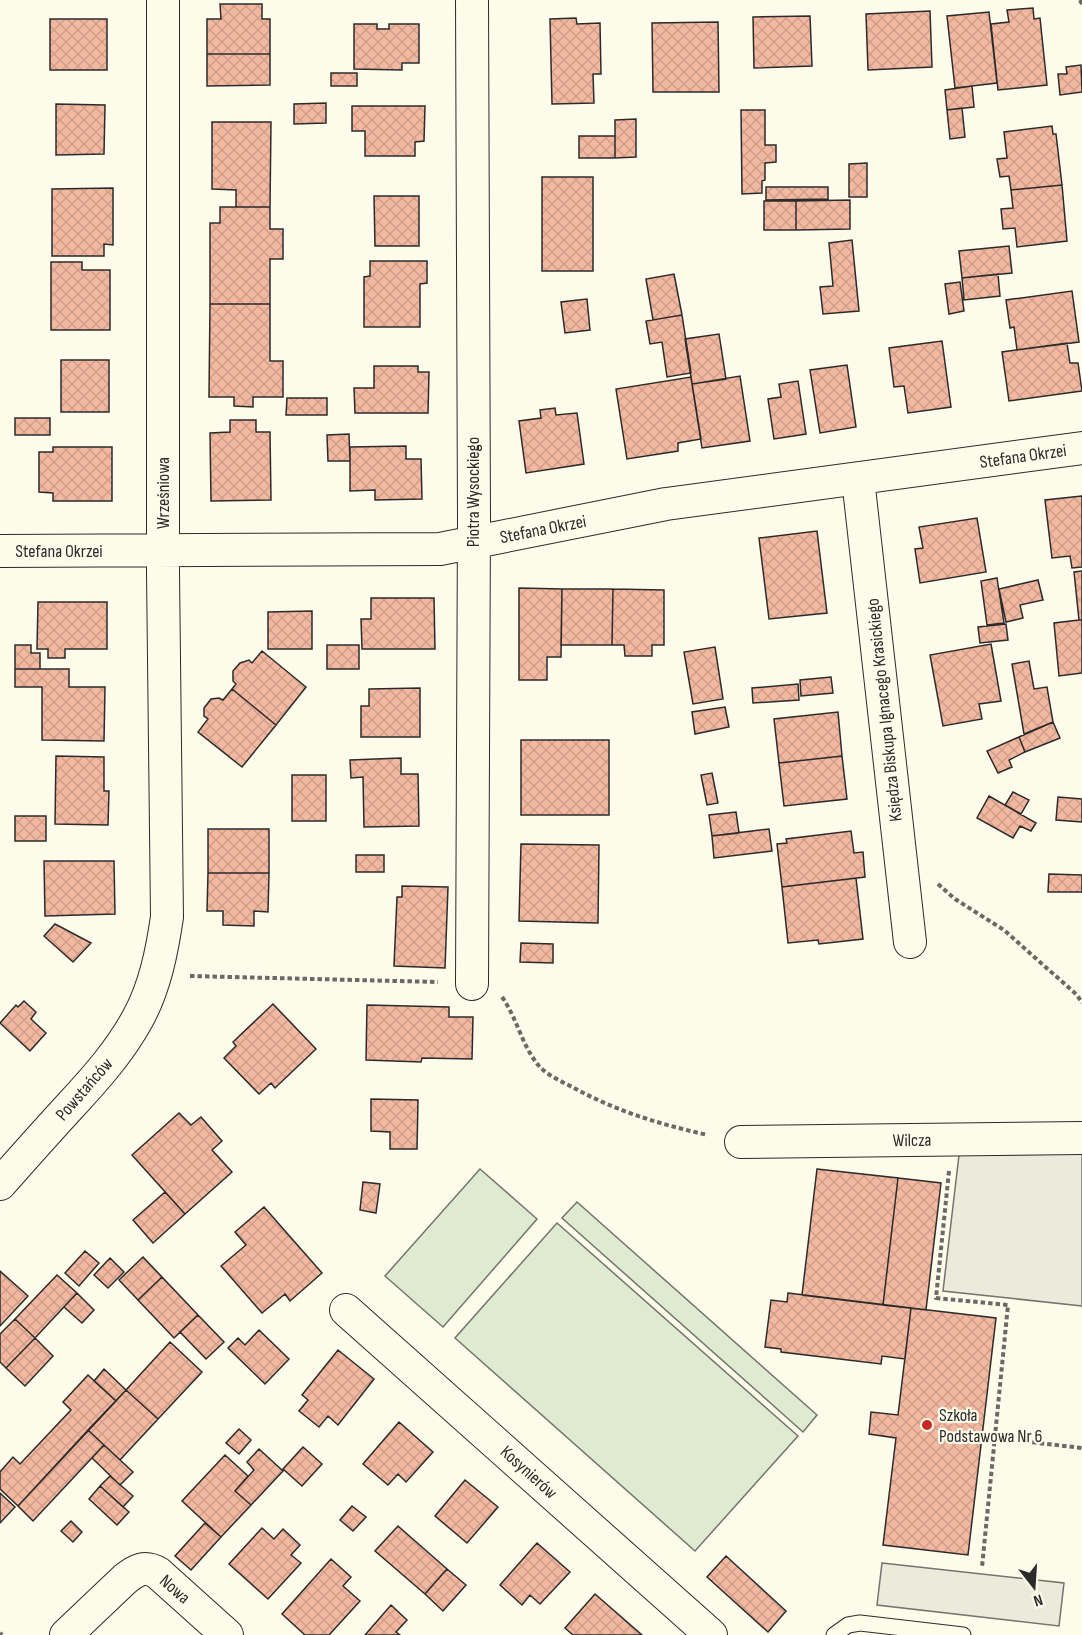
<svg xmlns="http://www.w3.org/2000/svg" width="1082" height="1635" viewBox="0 0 1082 1635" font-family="'Sofia Sans Condensed',sans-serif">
<defs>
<pattern id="building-cross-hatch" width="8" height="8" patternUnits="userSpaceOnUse" patternTransform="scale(1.5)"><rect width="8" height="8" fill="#f2b8a0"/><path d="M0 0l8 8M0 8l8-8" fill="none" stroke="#d09e8a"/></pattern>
</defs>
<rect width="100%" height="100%" fill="#fdfbea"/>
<path fill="#deebd1" stroke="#74746e" stroke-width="1.5" d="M480,1169L537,1219L443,1327L385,1276Z
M577,1202L817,1415L803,1432L562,1218Z
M557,1223L798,1436L695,1551L455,1338Z"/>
<path fill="#eceadb" stroke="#74746e" stroke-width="1.5" d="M1082,1154V1306L943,1291L959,1155Z
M882,1563L1064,1583L1059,1626L877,1605Z"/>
<path fill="url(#building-cross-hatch)" stroke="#2b2b2b" stroke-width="1.5" d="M220,4H262V19H270V54H207V19H221Z
M1033,8L1034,19L1040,18L1047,85L998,90L991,24L1009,22L1007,10Z
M930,11L932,67L868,70L866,14Z
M989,12L997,83L955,88L947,16Z
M810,16L812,66L754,68L753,17Z
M576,18L577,24L600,23L601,74H593L594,103L552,104L550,19Z
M50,19H107V70H50Z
M718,22L719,92H653L652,23Z
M354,24H377V29H389V24H419V63H402V70L354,69Z
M207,54H270V85L207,86Z
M1081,65L1082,92L1060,95L1058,74H1067L1066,67Z
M331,73H357V86H331Z
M972,86L974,107L947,110L945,90Z
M326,103V123L294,124V104Z
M56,104L105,105L104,154L56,155Z
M352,106H425L424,141L415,142V156H365V131H352Z
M962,108L965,137L950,139L947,110Z
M741,110H765V145H776V162L765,163V180L762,181V193L742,194Z
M636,119V157L615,158V120Z
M212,122H271L270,207H236V190L212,189Z
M1052,126L1053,134H1056L1062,185L1011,190L1009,176L1000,177L997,159L1007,158L1004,132Z
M579,136H615V158H579Z
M867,163V197H849V164Z
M542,177H593V271H542Z
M1062,185L1067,241L1017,247L1015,228L1003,229L1001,209L1013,208L1011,190Z
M766,187H828V199L766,200Z
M113,188V245L104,244V256H52V189Z
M374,196H419V246H375Z
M850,200V229L796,230V201Z
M764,201H796V230H764Z
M220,207H270V229H283V259H270V304H210V223H220Z
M852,240L859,311L823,314L820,287L833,286L829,243Z
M1009,246L1012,273L962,278L959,251Z
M370,261H427V283L420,284V327H364V277L370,276Z
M51,262H82V270H110V330H51Z
M674,274L682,315L653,320L646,279Z
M998,274L1000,296L964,300L962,278Z
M960,282L964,311L949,314L945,284Z
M1072,291L1079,342L1017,350L1014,327L1010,328L1006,300Z
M587,299L590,330L565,333L561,302Z
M210,304H270V361H283V397H253V407L234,406V397H209Z
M682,315L691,373L667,377L662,342L650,344L646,321Z
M719,334L726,379L692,384L685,339Z
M942,341L951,407L908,413L904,386L894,387L889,348Z
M1067,343L1070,363H1078L1082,391L1009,401L1002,352Z
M61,360H109V412H61Z
M847,365L856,427L820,433L810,370Z
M374,366H418V372H429L428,413H355L354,388H374Z
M740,376L750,441L702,448L692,384Z
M691,377L701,439L678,443V451L627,459L616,389Z
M798,381L806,434L774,439L768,399L781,397L779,384Z
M287,398H327V415H286Z
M555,408L556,415L577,413L584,464L526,473L519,421L541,418L540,410Z
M15,418H50V435H15Z
M230,420H256V432H270L271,500L211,501L210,433L230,432Z
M349,434L350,461H328L327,435Z
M406,446V459H421L422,499L375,500V490L350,491V447Z
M53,447H112V501H53V493L39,492V452H53Z
M1082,496V567L1072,568L1070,556L1052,558L1045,500Z
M977,518L986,572L920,583L915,549L923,548L919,527Z
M817,531L827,613L769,619L759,538Z
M1082,571V620H1079L1074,572Z
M997,578L1004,623L987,625L981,581Z
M1038,580L1043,600L1020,605L1023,618L1006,622L999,589Z
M519,588L562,589L561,657H547V680H519Z
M562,589H613L612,645H561Z
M613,589L664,590V645H652V656H625L624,645H612Z
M371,598H434L435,649H362L361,619H371Z
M38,602H107V649H65V658H48V649H37Z
M312,611V649H268V612Z
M1079,620H1082V673L1059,676L1054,623Z
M1006,624L1008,640L980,643L978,627Z
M991,644L1001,701L979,704L982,719L943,726L930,655Z
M15,645H31V653H40V669H15Z
M327,645H359V669H327Z
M715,647L723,699L693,704L684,652Z
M262,651L306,687L276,725L232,689L236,684L233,681V671L240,663L249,660L252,663Z
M1029,661L1034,689L1047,687L1053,722L1024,734L1012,664Z
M15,669H69V687H105L104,741L42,740V687H15Z
M831,677L833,693L801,696L800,680Z
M798,684L799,700L753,703L752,688Z
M420,688V737H361V706H369V689Z
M232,689L276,725L242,767L198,732L208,719L204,716V708L211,699L219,698L223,700Z
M725,707L729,727L695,734L692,712Z
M838,712L842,756L779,763L774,719Z
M1053,722L1060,738L1025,752L1019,737Z
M1019,737L1025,752L1009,760L1012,767L998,773L987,751Z
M521,740H609V815H521Z
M56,756L104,757V791H109L108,825L55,824Z
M842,756L847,799L784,806L779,763Z
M401,758V774H418L419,826L364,827L363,777L351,778L350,760Z
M712,773L718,803L707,805L701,775Z
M292,775H326V821H292Z
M1013,792L1029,800L1021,814L1005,805Z
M989,796L1036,823L1031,831L1020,826L1013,838L977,818Z
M1058,797L1082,799V822L1056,820Z
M736,812L739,833L712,836L709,815Z
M15,816H46V841H15Z
M208,829H269V873H208Z
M769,829L772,851L714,858L712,836Z
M851,831L854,853L863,852L865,877L782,887L777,844L787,843L786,839Z
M521,844L599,845L598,923L519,921Z
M356,855H384V872H356Z
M44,861H114L115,914L45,916Z
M208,873H269L268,912L254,911V926L223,925V911H207Z
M1049,874L1082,875V892H1048Z
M856,878L863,939L819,944L818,940L788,943L782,887Z
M402,886L448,887L445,968L394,966L397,897H402Z
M55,924L91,943L73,962L44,936Z
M521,943L553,944V963L520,962Z
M24,1001L36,1012L31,1019L46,1033L30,1051L0,1023L16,1005L18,1007Z
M273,1004L316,1049L275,1088L271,1083L259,1094L224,1058L236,1046L233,1042Z
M367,1005L449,1007V1017H473L472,1059L422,1058L421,1062L366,1060Z
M371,1099L418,1100L417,1149H390V1132L371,1131Z
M179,1113L191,1125L201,1117L222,1141L212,1150L232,1172L185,1214L132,1155Z
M817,1169L898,1178L883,1305L802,1295Z
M898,1178L941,1183L926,1310L883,1305Z
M363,1182L380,1184L376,1213L360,1210Z
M165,1192L185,1214L153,1243L133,1220Z
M264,1207L322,1273L290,1301L285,1294L262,1313L221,1266L246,1245L235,1232Z
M85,1251L99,1263L79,1286L65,1273Z
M143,1257L162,1277L138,1300L119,1280Z
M110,1258L124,1272L108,1288L94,1275Z
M0,1271L28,1296L0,1326Z
M57,1275L77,1293L35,1338L15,1319Z
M162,1277L198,1315L174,1338L138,1300Z
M77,1293L94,1310L82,1323L64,1307Z
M788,1293L911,1308L905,1359L882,1356L881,1364L781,1352V1349L765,1347L771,1300L787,1302Z
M911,1308L996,1318L968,1555L883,1545L896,1438L869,1434L871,1412L898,1415Z
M198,1315L224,1342L206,1359L180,1332Z
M15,1319L35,1338L6,1368L0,1362V1334Z
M259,1330L289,1359L265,1384L228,1348L238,1338L245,1345Z
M35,1338L53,1356L25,1386L6,1368Z
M170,1342L202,1372L158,1419L126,1390Z
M338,1350L374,1379L338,1425L328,1416L319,1427L299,1411L308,1400L302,1395Z
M104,1369L126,1390L116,1401L94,1381Z
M88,1375L116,1401L18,1506L0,1489V1472L13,1457L20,1464L71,1410L63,1402Z
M126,1390L158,1419L120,1460L88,1430Z
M399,1422L433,1452L406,1482L398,1474L388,1485L363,1464Z
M239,1429L251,1440L239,1454L226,1443Z
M88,1430L104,1445L33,1521L18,1506Z
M104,1445L133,1472L120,1485L92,1458Z
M303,1447L322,1464L302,1486L283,1469Z
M259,1449L283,1471L251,1505L235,1491L254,1470L247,1462Z
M225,1455L248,1476L235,1491L251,1505L221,1537L182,1501Z
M110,1476L133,1496L123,1507L100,1486Z
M465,1480L498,1507L467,1543L435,1516Z
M100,1486L129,1512L117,1525L89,1499Z
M0,1493L15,1507L0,1523Z
M352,1506L366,1517L353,1531L340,1520Z
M71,1521L82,1532L73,1542L61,1531Z
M205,1523L221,1537L191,1570L175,1556Z
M398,1526L447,1569L425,1594L375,1551Z
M262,1528L274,1539L283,1529L300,1545L291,1555L301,1563L268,1599L229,1564Z
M537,1543L570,1572L540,1604L530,1595L522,1605L500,1585Z
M726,1556L786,1611L768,1632L707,1577Z
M331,1559L351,1577L343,1586L360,1601L329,1635H305L282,1614Z
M447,1569L466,1585L443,1611L425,1594Z
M595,1594L642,1635H573L565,1628Z
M391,1605L407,1620L396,1632L400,1635H365Z"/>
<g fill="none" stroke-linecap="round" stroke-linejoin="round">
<g stroke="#2b2b2b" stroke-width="17">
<path id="service" d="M834,1635L848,1625L860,1623L963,1635"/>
</g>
<g stroke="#2b2b2b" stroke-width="34">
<path id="minor" d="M472,0L474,521L472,984
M858,479L910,942
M0,551L440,549L666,504L1082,448
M741,1142L1082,1138
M0,1184C24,1157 47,1131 71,1105C96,1078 120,1051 138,1018C155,987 162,951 167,917L163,572V0
M346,1310L711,1635
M66,1635L125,1579C136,1570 145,1565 158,1573L227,1635"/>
</g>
<path stroke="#6a6964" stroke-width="4" stroke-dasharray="4.5 3" stroke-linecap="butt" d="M1080,0L1082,4
M938,884L955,899L1004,930L1077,995L1082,1003
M190,976L438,982
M502,997C517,1018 522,1046 539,1066C548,1076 563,1082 574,1088C616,1111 662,1125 708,1135
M949,1171L936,1298L1008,1305L982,1567
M995,1438L1082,1448
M0,1633L2,1635"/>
<use href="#service" stroke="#fdfbea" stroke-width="15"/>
<use href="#minor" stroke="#fdfbea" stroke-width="32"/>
</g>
<circle fill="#c62828" stroke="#fdfbea" stroke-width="2" cx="927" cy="1425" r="6"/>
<g text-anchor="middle" stroke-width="4.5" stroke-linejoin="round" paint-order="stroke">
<g font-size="18" fill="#2b2b2b" stroke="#fdfbea">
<text transform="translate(1023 456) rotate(-8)" y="6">Stefana Okrzei</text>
<text transform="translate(473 492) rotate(-90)" y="6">Piotra Wysockiego</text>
<text transform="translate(163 493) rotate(-90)" y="6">Wrześniowa</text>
<text transform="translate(543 529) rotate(-11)" y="6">Stefana Okrzei</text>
<text x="59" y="557">Stefana Okrzei</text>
<text transform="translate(884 710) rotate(-96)" y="6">Księdza Biskupa Ignacego Krasickiego</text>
<text transform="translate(84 1089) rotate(-49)" y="6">Powstańców</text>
<text transform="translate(912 1140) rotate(-1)" y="6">Wilcza</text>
<text transform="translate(529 1472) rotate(42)" y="6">Kosynierów</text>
<text transform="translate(175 1589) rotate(41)" y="6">Nowa</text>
</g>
<g font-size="18" fill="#2b2b2b" stroke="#fdfbea" text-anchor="start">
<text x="939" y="1421">Szkoła<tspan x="939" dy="21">Podstawowa Nr 6</tspan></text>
</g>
</g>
<g transform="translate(1034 1587) rotate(163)" stroke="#fdfbea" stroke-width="4.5" paint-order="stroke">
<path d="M0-4.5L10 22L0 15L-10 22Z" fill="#2b2b2b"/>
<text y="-9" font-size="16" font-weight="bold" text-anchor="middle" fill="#2b2b2b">N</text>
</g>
</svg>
